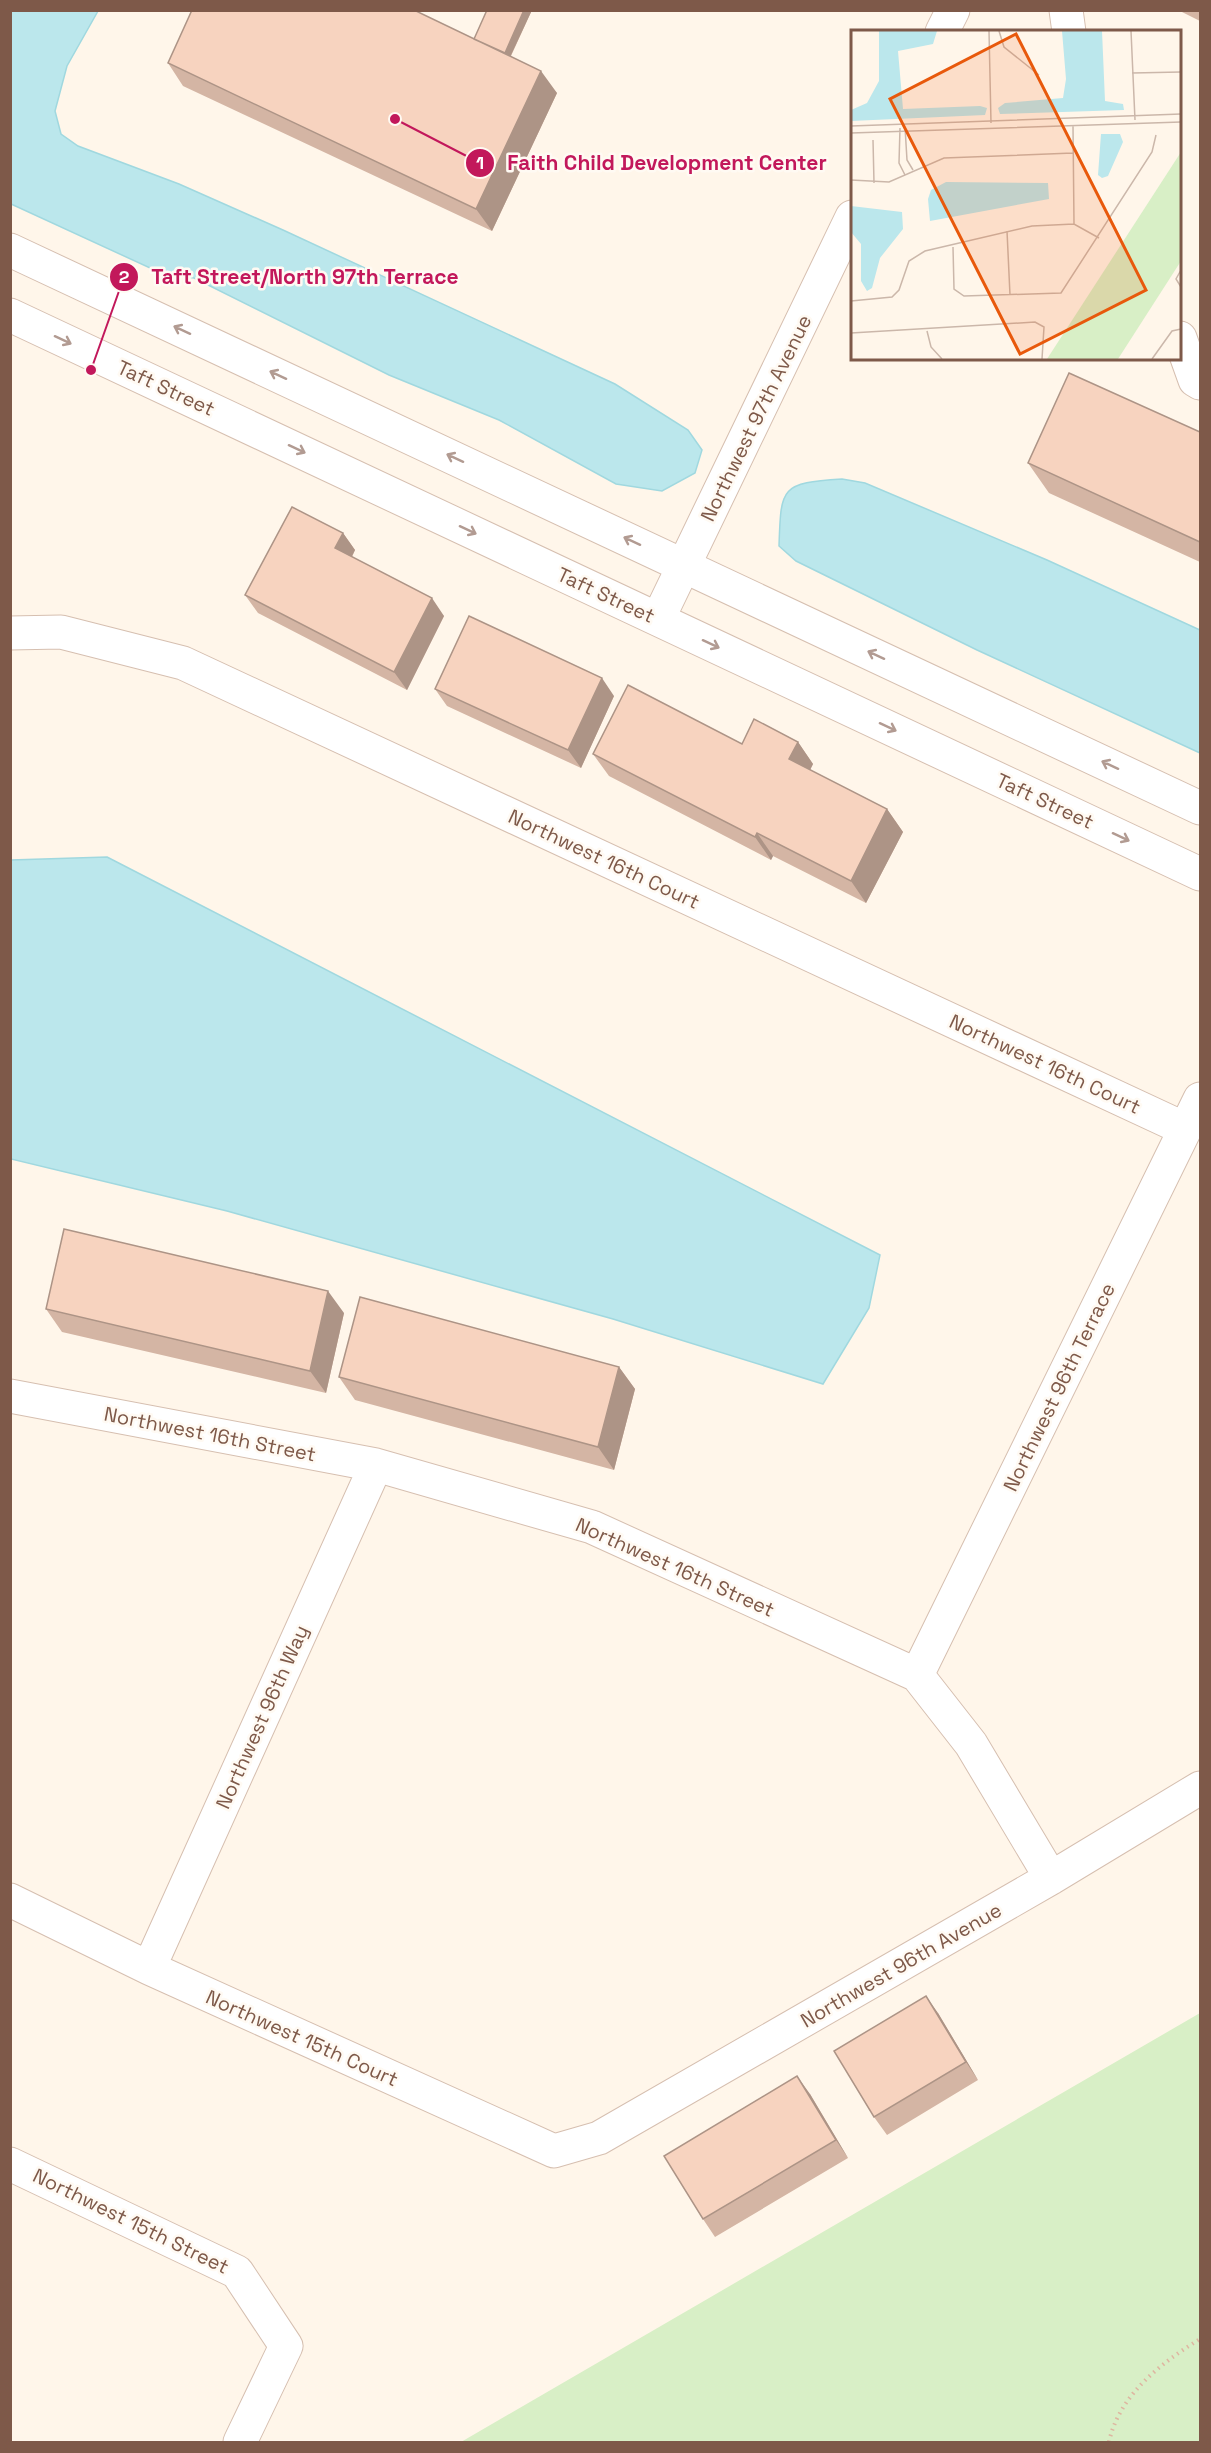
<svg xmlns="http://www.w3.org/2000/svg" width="1211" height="2453" viewBox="0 0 1211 2453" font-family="'Space Grotesk',sans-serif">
<rect width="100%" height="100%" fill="#fff6ea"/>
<path fill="#d8efc6" d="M1200,2013V2442H460H461Z"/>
<path fill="#bbe7ec" stroke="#a0d8df" stroke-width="1.5" d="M11,10L98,11L67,66L55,111L61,134L78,146L179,184L283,230L615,384L688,430L702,450L695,473L662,491L616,484L499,420L389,375L194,278L161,273L11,204Z
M842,479L865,483L1047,560L1200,630V753L977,650L796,561L779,546C781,487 780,483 842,479Z
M107,857L880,1255L869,1308L823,1384L613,1319L227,1211L11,1159V860Z"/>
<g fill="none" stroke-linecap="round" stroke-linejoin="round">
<g stroke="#d6bfb0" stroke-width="35">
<path id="minor" d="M1066,10L1069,32
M942,32L953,10
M10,250L1200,808
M10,315L1200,874
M1180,338L1195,380L1200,383
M658,619L852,217
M10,633L61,632L183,663L1185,1129
M10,1396L376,1465L592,1527L917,1675L971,1744L1051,1878
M917,1675L1200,1099
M10,1900L149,1968L554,2151L599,2138L1051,1878L1200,1788
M149,1968L376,1465
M10,2164L237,2272L286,2346L240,2442"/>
</g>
<path stroke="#deb5a0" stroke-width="4" stroke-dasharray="1.5 4.5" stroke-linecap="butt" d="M1109,2442C1119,2395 1161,2363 1200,2339"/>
<use href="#minor" stroke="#fff" stroke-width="33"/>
</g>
<path fill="#d4b5a4" d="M487,10H532L511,56L557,93L492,231L183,86L168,63L474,39Z
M1178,10H1200V21Z
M1200,432V562L1049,493L1028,463Z
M343,533L355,550L352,557L444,616L407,690L258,613L245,595Z
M435,689L614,696L581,768L447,706Z
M798,742L813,764L810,770L887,809L903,832L866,903L773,856L771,860L609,776L593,754Z
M46,1309L344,1313L326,1393L62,1332Z
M619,1367L635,1389L614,1470L355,1400L339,1377Z
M938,2013L978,2080L887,2135L874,2117Z
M810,2094L848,2158L715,2237L703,2219Z"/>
<path fill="#ad9486" d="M524,10H532L505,68L501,62Z
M541,71L557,93L492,231L476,209Z
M343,533L355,550L347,566L335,548Z
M432,598L444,616L407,690L394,672Z
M602,678L614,696L581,768L568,750Z
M798,742L813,764L804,782L789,759Z
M887,809L903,832L866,903L851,881Z
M757,833L773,856L771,860L755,837Z
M328,1291L344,1313L326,1393L310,1371Z
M619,1367L635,1389L614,1470L598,1447Z
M926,1996L938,2013L978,2080L966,2062Z
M797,2076L810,2094L848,2158L836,2140Z"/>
<path fill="#f7d3bf" stroke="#ad9486" stroke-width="1.5" d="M192,10H414L541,71L476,209L168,63Z
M487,10H524L505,53L474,39Z
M1069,373L1200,432V542L1028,463Z
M292,507L343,533L335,548L432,598L394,672L245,595Z
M469,616L602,678L568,750L435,689Z
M628,685L742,744L754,719L798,742L789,759L887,809L851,881L757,833L755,837L593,754Z
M64,1229L328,1291L310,1371L46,1309Z
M360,1297L619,1367L598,1447L339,1377Z
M926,1996L966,2062L874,2117L834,2051Z
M797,2076L836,2140L703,2219L664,2156Z"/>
<defs><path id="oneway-shaft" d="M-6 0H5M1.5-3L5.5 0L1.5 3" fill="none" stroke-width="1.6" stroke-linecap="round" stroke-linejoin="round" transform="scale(1.5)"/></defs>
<g stroke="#b29b92">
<use href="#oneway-shaft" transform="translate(182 330) rotate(-155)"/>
<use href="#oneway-shaft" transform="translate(63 340) rotate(25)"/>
<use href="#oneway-shaft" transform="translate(278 375) rotate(-155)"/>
<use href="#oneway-shaft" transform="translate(297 449) rotate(25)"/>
<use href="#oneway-shaft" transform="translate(455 458) rotate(-155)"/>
<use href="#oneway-shaft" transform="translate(468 530) rotate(25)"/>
<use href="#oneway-shaft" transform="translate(632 541) rotate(-155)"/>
<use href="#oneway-shaft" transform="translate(711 644) rotate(25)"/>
<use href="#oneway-shaft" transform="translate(876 655) rotate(-155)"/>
<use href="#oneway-shaft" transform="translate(888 727) rotate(25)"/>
<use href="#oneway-shaft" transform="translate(1110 765) rotate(-155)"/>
<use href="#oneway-shaft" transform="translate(1121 837) rotate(25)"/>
</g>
<g text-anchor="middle" stroke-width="5" stroke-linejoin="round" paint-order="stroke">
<g font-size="20" fill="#7e5949" stroke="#fffaf3">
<text transform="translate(166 388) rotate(25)" y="7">Taft Street</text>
<text transform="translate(756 418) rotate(-64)" y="7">Northwest 97th Avenue</text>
<text transform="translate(606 595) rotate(25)" y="7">Taft Street</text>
<text transform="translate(1045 801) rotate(25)" y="7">Taft Street</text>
<text transform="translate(604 859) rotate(25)" y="7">Northwest 16th Court</text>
<text transform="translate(1045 1064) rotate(25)" y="7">Northwest 16th Court</text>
<text transform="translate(1059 1387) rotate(-64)" y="7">Northwest 96th Terrace</text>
<text transform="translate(210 1434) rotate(11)" y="7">Northwest 16th Street</text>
<text transform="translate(675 1567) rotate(24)" y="7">Northwest 16th Street</text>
<text transform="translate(262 1717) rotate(-66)" y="7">Northwest 96th Way</text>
<text transform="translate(901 1965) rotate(-30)" y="7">Northwest 96th Avenue</text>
<text transform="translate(302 2038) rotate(24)" y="7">Northwest 15th Court</text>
<text transform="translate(131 2221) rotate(26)" y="7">Northwest 15th Street</text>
</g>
</g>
<g transform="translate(851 30)">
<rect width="330" height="330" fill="#fff6ea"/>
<path d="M330,122V231L267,329H196Z" fill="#d8efc6"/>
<path d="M28,1H86L82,14L47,21L52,79L129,76L136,78L134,85L0,91V80L16,73L28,51ZM211,1H251L254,71L272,74L273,80L149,84L147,78L154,73L212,68L215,49ZM250,104H269L272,112L257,146L251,148L247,145ZM95,152L197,153L198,169L79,191L77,169L80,160ZM0,176L51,182L52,199L29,228L21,258L16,261L10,251V214L0,202Z" fill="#bbe7ec"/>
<path fill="none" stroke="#cbb7aa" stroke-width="1.5" d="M138,1L140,93M148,1L153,17L188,45M280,1L284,90M0,5V48M281,43L330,42M0,96L330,84M222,96L223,194M54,97L56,130L62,140M49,98L48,133L54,145M0,103L330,92M22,110L23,153M0,150L38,152L93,128L222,123M156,201L159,265M102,217L103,259L113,266L210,263L301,122L305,105M330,240L325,249L330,257M0,271L41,267L48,260L58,231L74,221L181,196L223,194L248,208M76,301L80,317L91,329M0,303L184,292L193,297L191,329M301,329L321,301L330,299"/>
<path fill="#e8590c" fill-opacity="0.15" stroke="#e8590c" stroke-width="3" d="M165,4L295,260L169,324L39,69Z"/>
<rect width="330" height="330" fill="none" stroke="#7e5949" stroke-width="3"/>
</g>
<path fill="none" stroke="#c2185b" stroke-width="2" d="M395 119L480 163M91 370L124 277"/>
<g fill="#c2185b" stroke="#fffaf3" stroke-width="2">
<circle cx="395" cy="119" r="6"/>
<circle cx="91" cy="370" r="6"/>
<circle cx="480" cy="163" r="15"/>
<circle cx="124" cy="277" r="15"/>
</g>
<g font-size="18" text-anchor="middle" font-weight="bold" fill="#fff">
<text x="480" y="169">1</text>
<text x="124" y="283">2</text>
</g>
<g font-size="21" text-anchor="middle" font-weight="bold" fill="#c2185b" stroke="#fffaf3" stroke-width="5" stroke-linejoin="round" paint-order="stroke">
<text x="667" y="170">Faith Child Development Center</text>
<text x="305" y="284">Taft Street/North 97th Terrace</text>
</g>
<rect width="1211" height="2453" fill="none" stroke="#7e5949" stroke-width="24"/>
</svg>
